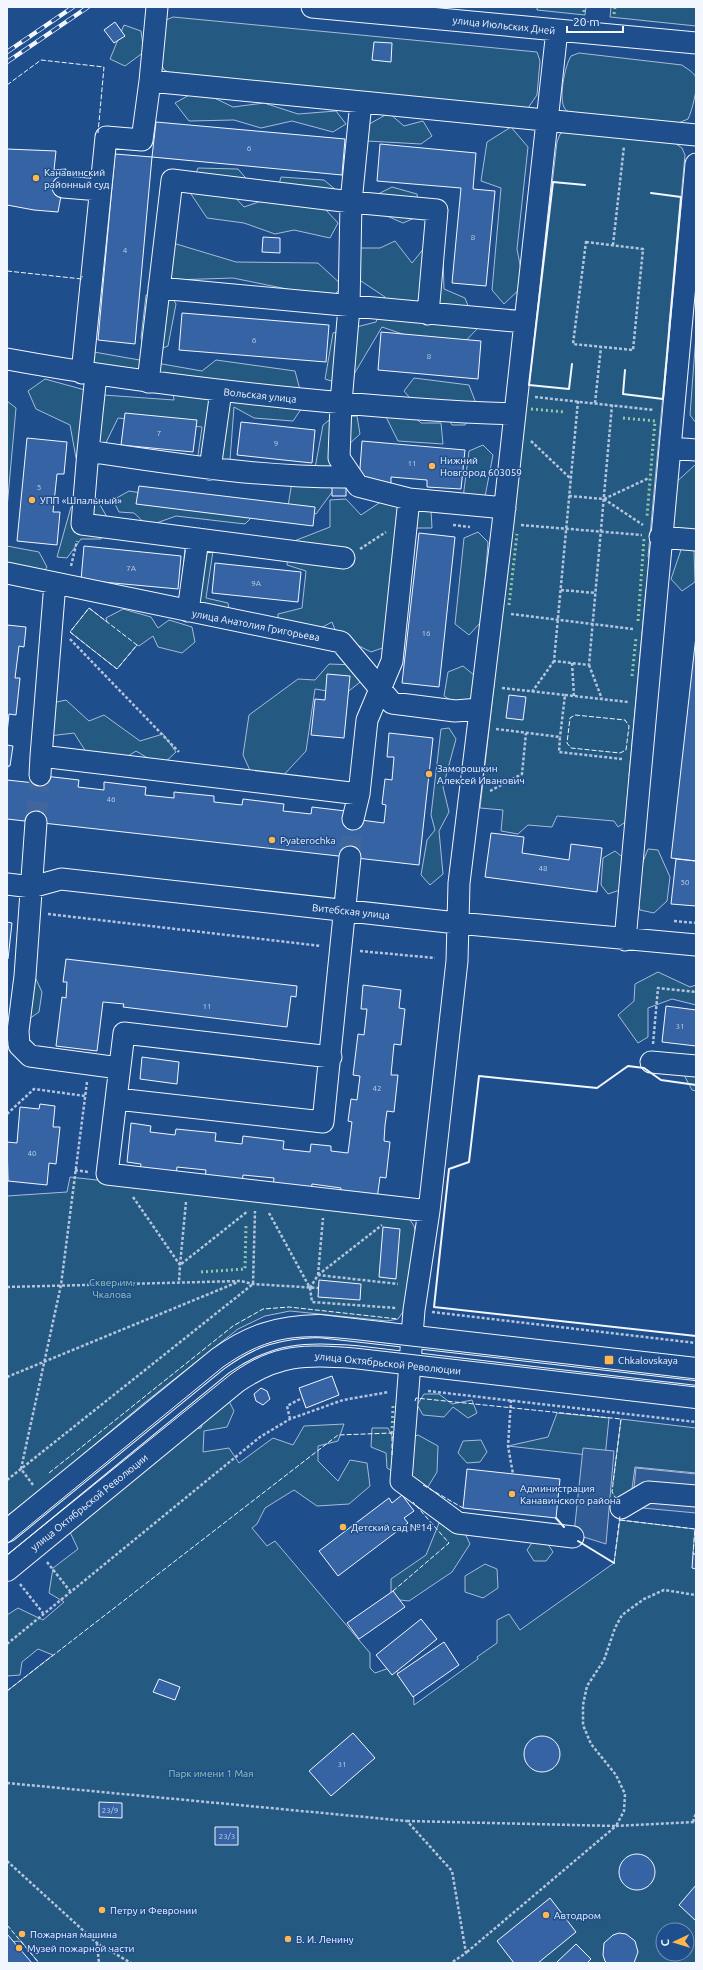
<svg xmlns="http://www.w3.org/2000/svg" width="703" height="1970" viewBox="0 0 703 1970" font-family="Ubuntu,sans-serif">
<rect width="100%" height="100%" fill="#1f4e8c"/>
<path fill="#245a82" stroke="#a8bbd7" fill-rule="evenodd" d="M537,7H586L585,15L537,10Z
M611,7H696V26L610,17Z
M173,17L537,52L540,61L537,95L528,108H518L173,74L164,70L160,61L164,21Z
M124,25L141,31L144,52L125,66L110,59Z
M579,53L682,65C687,69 694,72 696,78C698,88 692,111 688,119L676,124L573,114C571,112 566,111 565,109C558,100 565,65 571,56Z
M198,90L233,107L264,103L298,114L336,111L346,124L333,132L292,121L261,128L234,120L189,121L175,103Z
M389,113L404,126L423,121L432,136L421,144L367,141L362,128Z
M511,127L528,147L517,249L524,285L504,304L492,290L501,188L481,181L487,142Z
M567,130L675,143L682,148L685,155L675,261L678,264L675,299L672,302C671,310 669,319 669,328C670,339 675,353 666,362L648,557L656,563L651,588L646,589L629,776L633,781L627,798L630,819L618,827L614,821L557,816L552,827L528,825L518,834L501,831L503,810L480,808L494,685L482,679L521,453L522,443L515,431L525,417L532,360L528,358L530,326L536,323L557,142L560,134Z
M198,168L238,169L250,183L233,195L244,207L276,196L281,177L324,180L336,190L325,209L338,223L330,238L294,230L275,234L244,223L207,218L189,191Z
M392,187L417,194L419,216L403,223L380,213L376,195Z
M395,241L412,263L425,247L443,255L444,289L465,298L477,329L455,352L382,327L347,386L325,379L333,333L376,322L385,297L358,279L356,248H380Z
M173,243L236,262L318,263L343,286L331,298L233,278L172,280L155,254Z
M166,286L176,304L168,346L148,354L141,338L146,295Z
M696,335V423L690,415Z
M94,352L202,371L216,360L295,371L304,405L293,421L254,418L234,407L230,460L212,475L197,462L202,427L118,418L97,461L76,458L70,425L36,409L28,391L45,379L103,395L174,400L171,380L90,372Z
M414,378L469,385L477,406L465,425H452L440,403H414L404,391Z
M7,401L16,408L7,508Z
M404,407L421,423H441L443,444L398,441L386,417Z
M357,416L360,434L346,447L344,476L316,514L288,506L294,470L315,468L323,425L333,417Z
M483,445L493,455L483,507L463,498L469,451Z
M696,464V546L694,548L695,582L682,591L671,579L682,547L669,531L672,486Z
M129,491L257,512L245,524L176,516L148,526L134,513L119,512L113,500Z
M96,498L107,517L101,539H81L67,558L57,557L71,507Z
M346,499L361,515L385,499L431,510L432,528H416L388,646L371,652L337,635L332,622L315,631L278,626V614L302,608L306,571L287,565L289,543L330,527V500Z
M478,532L488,542L482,621L469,635L455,624L464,538Z
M7,546L39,552L47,567L36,583L7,579Z
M185,547L213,551L206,598L228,603L230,616L181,594Z
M89,608L107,622L106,618L123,609L151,617L158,628L169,620L192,627L195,642L182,653L158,647L153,636L139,646L137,645L117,669L70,632Z
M329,664L356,665L364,679L345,694L315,689L306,751L280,779L253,777L243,755L249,715L298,679L315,680Z
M463,666L475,676L474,698L460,706L444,696L448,672Z
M66,700L89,721L104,715L140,741L163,734L176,752L161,766L136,751L120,761L88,755L74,733L49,736L43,705Z
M449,728L456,739L443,787L449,812L439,831L443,874L430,885L421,875L427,840L435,830L431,815L441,729Z
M648,849L658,850L670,877L667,901L654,913L640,910L633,887Z
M615,851L627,861L623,889L608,894L601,885L603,858Z
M658,972L690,987L696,985V1005L672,999L648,1008V1037L638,1043L618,1015L634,1001L635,984Z
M36,979L42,992L39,1012L29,1019L19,984Z
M696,1062V1091L692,1090L684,1075Z
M70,1177L407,1215L414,1226L417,1238L405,1309L398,1319L387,1321L290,1311L265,1316L238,1329L144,1403L54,1479L7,1516V1196L67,1192Z
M424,1394H439L452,1404L472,1400L477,1413L468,1418L453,1407L444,1417L423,1415L417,1405Z
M228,1399L234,1411L227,1427L204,1431L203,1452L229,1448L239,1463L273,1438L293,1445L304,1426L344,1424L338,1441L318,1446V1461L338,1481L350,1460L367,1463L370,1486L349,1504L317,1506L294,1490L265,1508L257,1524L252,1528L267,1546L275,1541L370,1653V1668L375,1673L392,1667L413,1686L414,1705L478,1659L477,1657L497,1643V1620L509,1614L520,1630L614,1563L620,1520L695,1529L693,1554H696V1963H39L21,1941L7,1942V1691L53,1655L38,1649L22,1662L20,1675L7,1676V1615L18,1608L43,1620L64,1602L49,1593L53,1568L78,1549L69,1530L186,1430L201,1428L210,1401ZM663,1930H687V1954H663Z
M557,1413L609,1418L605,1457L508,1446L548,1437Z
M621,1419L696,1428V1473L635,1467L631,1496L615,1507L607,1501L608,1484L613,1482Z
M372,1428H388L395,1442L418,1435L438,1446L437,1472L426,1490L387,1468L386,1453L371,1447Z
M481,1440L487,1452L480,1462L467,1463L458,1453L463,1441Z
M439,1523L462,1527L470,1544L452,1572L409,1601L391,1599V1579L426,1555Z
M534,1540L546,1541L553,1552L546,1561H534L527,1550Z
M485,1564L497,1569L498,1588L483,1598L465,1592V1576Z"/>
<path fill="#305b95" stroke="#a8bbd7" d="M583,1448L614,1451L606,1544L574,1534Z
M636,1468L696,1474V1513L632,1507Z"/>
<path fill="#3563a3" stroke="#f2f6ff" d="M115,22L125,36L114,43L104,30Z
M374,42L392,43L391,62L372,60Z
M156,122L345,139L342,175L152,157Z
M380,144L476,153L473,189L495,191L486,286L452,283L461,188L377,181Z
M7,149L56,151L54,170L66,169L58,212L34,210L7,205Z
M115,154L152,157L135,344L98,340Z
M263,237L280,238V253L262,252Z
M182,313L329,325L326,362L179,350Z
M381,332L481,341L478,379L378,370Z
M125,413L197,420L193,452L121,445Z
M241,422L315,430L312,463L237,455Z
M27,438L67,442L64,474H57L53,512H60L57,545L17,541Z
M362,441L465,450L461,489L427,487V480L391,477V484L359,482Z
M332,481L346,482V496H332Z
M139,486L315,507L313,526L136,504Z
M419,533L455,537L439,687L402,683Z
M84,546L181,556L178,589L81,580Z
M215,563L301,572L298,602L212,593Z
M7,625L26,627L24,647L19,646L15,678H20L16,715L9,714L7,733Z
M696,636V861L671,858Z
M327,674L350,676L344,738L311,735L315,699L325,700Z
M509,695L526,697L523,720L506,718Z
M389,733L433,738L419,865L7,819V780L35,783L36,775L79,780L78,787L104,790V782L146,787L145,795L174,798V792L214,796V802L242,805L243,799L284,804L283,811L311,814L312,807L354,812L353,819L384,823L386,805L382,804L385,779L392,780L394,757H387Z
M7,745L13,746L10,766H8L7,773Z
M491,833L524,837L522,853L569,860L571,844L602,848L597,892L485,877Z
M676,859L696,861V906L671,904Z
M7,922L12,923L8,959H7Z
M66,959L297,986L296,997L291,996L287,1027L123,1007L124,1004L103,1002L97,1051L56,1046L62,997L66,998L67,982H63Z
M363,985L401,990L399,1008L405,1009L401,1045L394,1044L391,1075H398L394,1112L387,1111L385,1125L384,1141L390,1142L386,1178L380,1177L377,1199L340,1194L341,1188L312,1184L311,1191L273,1187L274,1178L243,1175L242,1183L205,1179L206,1170L177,1167L176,1176L140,1171L141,1164L127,1162L131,1123L151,1126L150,1132L175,1135L176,1129L216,1133L215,1141L242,1144L243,1136L284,1141L283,1149L310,1152L311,1144L331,1146V1151L348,1153L352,1122L348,1121L351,1099L357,1100L360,1076L353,1075L358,1034L364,1035L367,1009H361Z
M666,1006L696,1010V1046L662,1042Z
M142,1057L179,1062L177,1084L140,1079Z
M40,1104L55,1106L53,1127H60L56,1164L49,1163L47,1185L8,1181L7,1138V1142L17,1143L20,1107L39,1109Z
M383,1227L400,1229L396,1279L379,1277Z
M319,1280L361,1284L360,1300L318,1297Z
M332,1376L339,1395L306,1408L299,1388Z
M261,1388L267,1391L270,1399L263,1405L256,1401L254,1394Z
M467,1469L560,1479L556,1518L463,1508Z
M402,1495L414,1511L404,1518L408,1523L338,1576L319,1551L389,1498L392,1503Z
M693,1554H696V1569L692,1568Z
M393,1591L405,1607L359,1639L347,1623Z
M421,1619L437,1639L392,1675L376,1655Z
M444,1642L459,1665L413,1697L397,1674Z
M159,1679L180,1687L175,1700L153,1692Z
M353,1733L375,1758L331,1796L309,1771Z
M524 1754a18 18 0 1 1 36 0a18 18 0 1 1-36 0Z
M99,1802L122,1803V1818L99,1817Z
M215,1827H238V1845H215Z
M619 1872a18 18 0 1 1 36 0a18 18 0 1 1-36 0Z
M696,1885V1921L679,1905Z
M550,1898L576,1932L538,1963H514L497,1941Z
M619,1933L626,1934L635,1941L638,1952L634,1963H607L605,1961L603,1955L604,1943L613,1935Z
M7,1934L19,1948L32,1963H7Z
M576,1944L591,1959L587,1963H556Z"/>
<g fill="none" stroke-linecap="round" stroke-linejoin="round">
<path stroke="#3f679d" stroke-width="21" stroke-dasharray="21 10" stroke-linecap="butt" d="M36,822L40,775
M350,857L353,819"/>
<g stroke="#f2f6ff" stroke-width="23">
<path id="minor" d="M312,7L696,43
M557,30L503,523L459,883L457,961L429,1211L414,1310L401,1481L458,1523L573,1537
M150,81L157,7
M361,102L351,202L349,307L341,403L339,458L358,486L409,499L505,508
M63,187L100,190
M159,288L525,322
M7,359C105,377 202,389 301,399C372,406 443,412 515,414
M82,373L106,137L142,140L150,81L696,135
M96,375L88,451C175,464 263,478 351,477
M148,382L172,180L351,202L437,210L428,314
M670,448L696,450
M88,451L82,524L344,558
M210,469L221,391
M660,537L696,540
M7,573L341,642L392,703L455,711L480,709
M55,583L41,756L359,794L367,720L392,661L409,499
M188,611L198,539
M40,775L41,756
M353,819L359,794
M36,822L25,976L18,1031L19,1045L30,1056L119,1068
M7,884L32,887L61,879L457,923L696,945
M625,940L696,164
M331,1057L124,1033L107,1174L429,1211
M651,1062L696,1066
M117,1099L323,1122L350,857
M621,1508L648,1492L696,1496"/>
</g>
<g stroke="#f2f6ff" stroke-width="24">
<path id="major" d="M7,1531L218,1359C251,1335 278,1327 319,1326L696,1369
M7,1570L236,1382C278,1353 305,1354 354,1357L696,1397"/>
</g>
<path stroke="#b3c4dc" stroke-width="2.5" stroke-dasharray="3 2" stroke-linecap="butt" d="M586,242L643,249L633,350L573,344Z
M613,245L624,146
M535,397L654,410
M578,401L554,661L589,665L612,405
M595,403L601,347
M531,441L571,479
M569,496L604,499L643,525
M604,499L649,478
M453,525L470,527
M521,525L642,535
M360,549L386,532
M71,566L77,541
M561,590L596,593
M511,614L633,629
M70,639L179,752
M572,663L574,696
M589,665L602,699
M502,688L565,695L560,737
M532,692L554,661
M565,695L628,702
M496,729L560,737L559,752L622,759
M490,791L522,774L526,733
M48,914L321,946
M674,921L696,923
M360,951L435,958
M653,1044L658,988L696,992
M7,1114L34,1089L85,1096
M75,1170L88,1172
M133,1197L180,1265L179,1282
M186,1202L180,1265L248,1211
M269,1213L310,1288L312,1302L396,1308
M318,1275L382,1225
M318,1275L323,1218
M7,1287L241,1281L253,1284L318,1288
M310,1288L318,1275L398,1284
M432,1312L696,1343
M7,1377L238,1282
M428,1391L696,1422
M511,1400L508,1446L513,1474
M290,1419L287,1406L302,1398
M7,1480L253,1284L255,1211
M33,1485L21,1469L61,1285L87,1082
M47,1562L70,1591
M20,1584L43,1613
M7,1644L260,1437L290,1419L343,1400L389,1392
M7,1783L407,1821L452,1871L466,1953L451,1963
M407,1821L616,1826L624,1811L625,1794L616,1775L591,1744L583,1725V1705L587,1686L604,1660L615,1628L622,1615L644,1599L664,1590L696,1595
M693,1822L696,1813
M7,1861L97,1943L131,1963
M97,1944L99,1963
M467,1952L616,1826L696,1822"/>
<use href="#minor" stroke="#1f4e8c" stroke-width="21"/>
<use href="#major" stroke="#1f4e8c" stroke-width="22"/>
<path stroke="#f2f6ff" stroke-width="1" d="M7,1544L223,1367C271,1333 303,1334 359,1340L696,1379
M7,1555L231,1374C274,1343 304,1344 355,1348L696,1387"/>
<g stroke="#f2f6ff" stroke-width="4.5">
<path id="rail" d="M7,52L73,7
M7,62L88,7"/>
</g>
<use href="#rail" stroke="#1f4e8c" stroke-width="3" stroke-dasharray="9" stroke-linecap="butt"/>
<path stroke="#97c8a6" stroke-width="3" stroke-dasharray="2 3" stroke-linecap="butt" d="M584,12V7
M614,14L615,7
M531,409L565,412
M623,418L655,421L647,516
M509,605L517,534
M638,621L644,539
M632,676L636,638
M201,1272L245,1269L246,1226
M392,1433L393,1406"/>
<path stroke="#f2f6ff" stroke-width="1" stroke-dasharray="5 2" stroke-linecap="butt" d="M7,85L41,60L104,67L98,133
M7,271L82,279V276
M89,608L137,645L117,669L70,632Z
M575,715L625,720L629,726L626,750L620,753L571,748L567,743L570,718Z
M415,1401L416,1398L621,1419L612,1492L618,1502
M49,1473L233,1326L263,1309L289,1307L398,1319
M423,1485L463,1508
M620,1520L695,1529L693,1554
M614,1563L620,1515
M393,1591L449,1543L413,1502
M7,1691L338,1435L392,1433V1455
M7,1925L39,1963"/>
<path stroke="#f2f6ff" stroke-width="2" d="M572,364L569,389L529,385L553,182L585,185
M625,370L623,394L663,399L681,197L651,193
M696,1085L661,1080L644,1068L628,1066L597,1088L479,1076L469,1162L449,1169L434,1307L696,1336
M556,1518L564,1527
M578,1541L614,1563"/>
</g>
<g fill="#ffb74d" stroke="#1f4e8c" stroke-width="1.5">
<circle cx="36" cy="178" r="4"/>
<circle cx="432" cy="466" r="4"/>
<circle cx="32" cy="500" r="4"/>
<circle cx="429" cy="774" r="4"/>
<circle cx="272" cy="840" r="4"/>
<rect x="604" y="1355" width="10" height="10" rx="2"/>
<circle cx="512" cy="1494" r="4"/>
<circle cx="343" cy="1527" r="4"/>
<circle cx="102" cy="1910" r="4"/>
<circle cx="546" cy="1915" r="4"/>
<circle cx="22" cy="1934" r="4"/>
<circle cx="288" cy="1939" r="4"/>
<circle cx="19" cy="1948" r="4"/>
</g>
<g text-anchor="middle" stroke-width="3" stroke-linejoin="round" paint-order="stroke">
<g font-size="8" fill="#c3d1e8">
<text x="249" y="151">6</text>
<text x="473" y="240">8</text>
<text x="125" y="253">4</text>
<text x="254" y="343">6</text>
<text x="429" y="359">8</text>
<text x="159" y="436">7</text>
<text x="276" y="446">9</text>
<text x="412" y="466">11</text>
<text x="39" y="490">5</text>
<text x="131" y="571">7А</text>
<text x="256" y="586">9А</text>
<text x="426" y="636">16</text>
<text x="111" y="802">46</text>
<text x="543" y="871">48</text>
<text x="685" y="885">50</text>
<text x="207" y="1009">11</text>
<text x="680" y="1029">31</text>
<text x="377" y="1091">42</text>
<text x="32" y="1156">40</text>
<text x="342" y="1767">31</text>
<text x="110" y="1813">23/9</text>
<text x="227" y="1839">23/3</text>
</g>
<g font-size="10" fill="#f2f6ff" stroke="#1f4e8c">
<text transform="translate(504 25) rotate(6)" y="4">улица Июльских Дней</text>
<text transform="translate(260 395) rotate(6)" y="4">Вольская улица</text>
<text transform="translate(256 625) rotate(11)" y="4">улица Анатолия Григорьева</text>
<text transform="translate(351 911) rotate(6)" y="4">Витебская улица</text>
<text transform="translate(388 1363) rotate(6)" y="4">улица Октябрьской Революции</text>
<text transform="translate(89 1502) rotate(-39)" y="4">улица Октябрьской Революции</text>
</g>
<g font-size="10" fill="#f2f6ff" stroke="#1f4e8c" text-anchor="start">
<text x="44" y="176">Канавинский<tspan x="44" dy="12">районный суд</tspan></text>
<text x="440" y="464">Нижний<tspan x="440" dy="12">Новгород 603059</tspan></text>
<text x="40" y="504">УПП «Шпальный»</text>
<text x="437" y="772">Заморошкин<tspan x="437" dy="12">Алексей Иванович</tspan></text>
<text x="280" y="844">Pyaterochka</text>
<text x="618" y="1364">Chkalovskaya</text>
<text x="520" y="1492">Администрация<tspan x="520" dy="12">Канавинского района</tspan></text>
<text x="351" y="1531">Детский сад №14</text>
<text x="110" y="1914">Петру и Февронии</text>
<text x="554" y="1919">Автодром</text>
<text x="30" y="1938">Пожарная машина</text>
<text x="296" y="1943">В. И. Ленину</text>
<text x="27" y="1952">Музей пожарной части</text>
</g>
<g font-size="10" fill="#97c8a6" stroke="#1f4e8c">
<text x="112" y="1286">Сквер им.<tspan x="112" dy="12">Чкалова</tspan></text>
<text x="211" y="1777">Парк имени 1 Мая</text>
</g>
</g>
<rect width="703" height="1970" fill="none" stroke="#f2f6ff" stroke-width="16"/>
<g transform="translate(675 1942) rotate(266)"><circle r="19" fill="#1f4e8c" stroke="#7391ba"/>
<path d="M0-3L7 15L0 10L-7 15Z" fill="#ffb74d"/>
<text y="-6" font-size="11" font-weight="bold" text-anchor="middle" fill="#f2f6ff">С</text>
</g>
<path d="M567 26v6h56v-6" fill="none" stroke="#f2f6ff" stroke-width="2"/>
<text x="573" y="26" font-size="12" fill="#f2f6ff" stroke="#1f4e8c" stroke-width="3" paint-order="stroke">20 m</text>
</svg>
